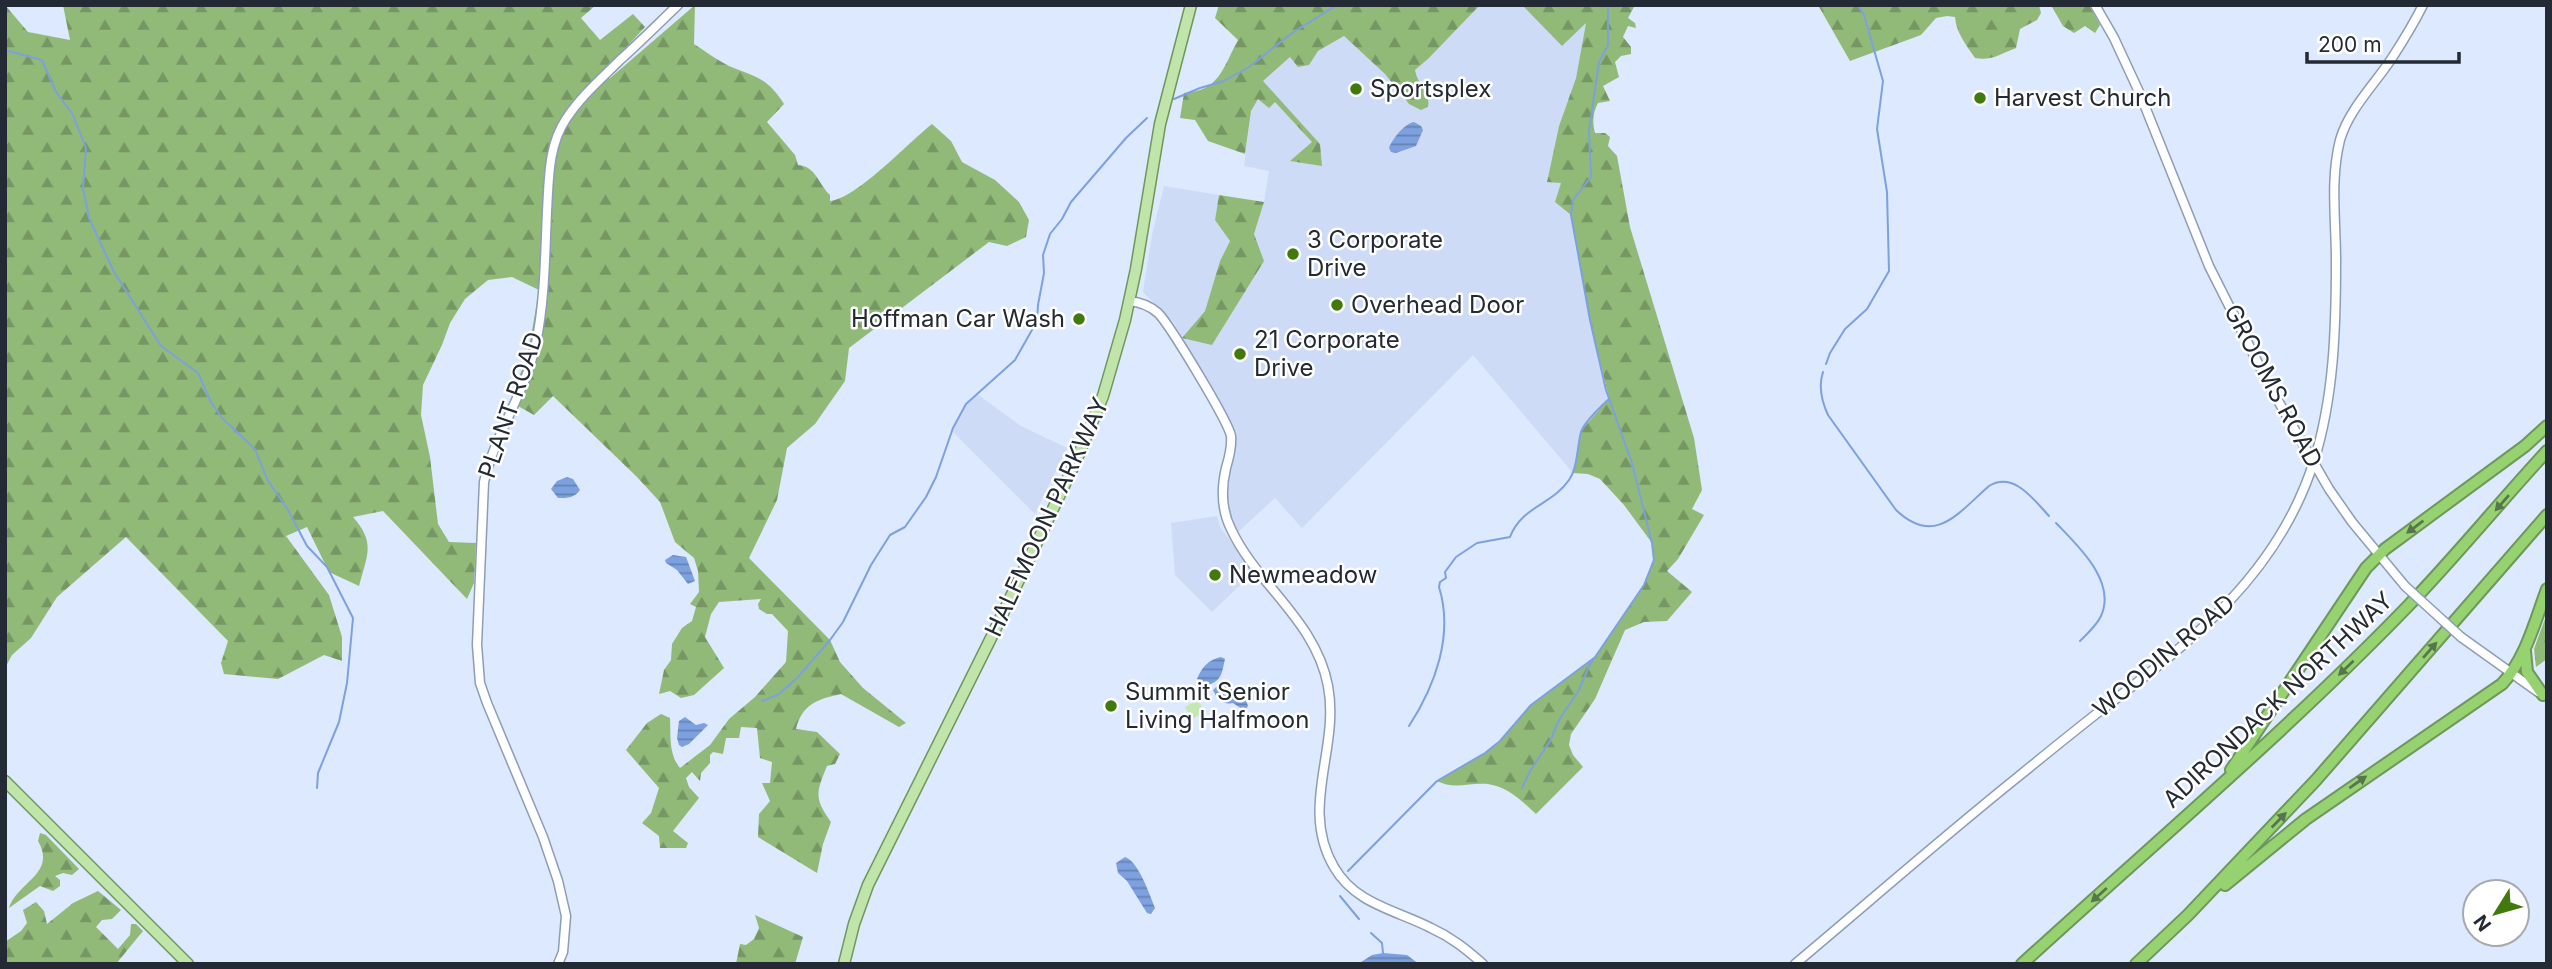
<svg xmlns="http://www.w3.org/2000/svg" width="2552" height="969" viewBox="0 0 2552 969" font-family="Inter,sans-serif">
<defs>
<pattern id="forest-firs" width="22" height="20" patternUnits="userSpaceOnUse" patternTransform="scale(1.75)"><rect width="22" height="20" fill="#91ba79"/><path d="M5 1l3.5 6h-7zM16 11l3.5 6h-7z" fill="#769764"/></pattern>
<pattern id="water-rules" width="6" height="5" patternUnits="userSpaceOnUse" patternTransform="scale(1.75)"><rect width="6" height="5" fill="#7da0de"/><path d="M0 2.5h6" fill="none" stroke="#6683b5"/></pattern>
</defs>
<rect width="100%" height="100%" fill="#dce9fe"/>
<path fill="#cddbf6" d="M1480,5H1522L1562,45L1586,22L1576,78L1559,126L1547,182H1561L1571,215L1575,247L1609,399L1600,406L1581,431L1573,473L1473,355L1302,528L1275,498L1238,532L1231,519L1226,496L1234,455L1232,429L1223,408L1174,323L1143,292L1152,235L1164,186L1219,195L1215,220L1230,241L1220,261L1205,311L1183,337L1212,344L1254,234L1264,202L1269,171L1244,166L1251,111L1258,98L1262,81L1290,57L1318,51L1344,36L1385,74L1409,104L1428,95L1416,77L1415,70L1429,58Z
M977,394L1021,426L1067,448L1035,514L952,431L966,404Z
M1217,516L1220,527L1254,572L1212,612L1175,575L1171,523Z"/>
<path fill="url(#forest-firs)" d="M5,5L28,32L70,40L63,5H596L581,18L600,40L633,14L645,27L620,54L609,79L695,5L694,44C705,51 717,60 729,66C755,77 767,77 784,104L767,122L795,155L798,165C816,166 819,185 830,195V201C856,199 909,142 932,124L951,141L962,162L995,180L1019,202L1029,220L1026,237L1007,246L989,242L849,348L845,381L815,424L787,448L777,500L749,558L830,640L840,662L863,688L906,723L899,727L841,694C818,699 802,704 796,729L817,732L840,754L835,764L827,766C816,793 814,798 831,822L823,844L817,873L758,837L759,814L770,801L762,783H770L772,762L760,758L757,728L741,727L739,738H726L723,754L713,752L710,755V763L701,773L700,781L692,772L686,778L689,787L699,798L673,831L688,843L686,848H660L659,836L642,823L651,813L659,788L626,750L647,723L661,714L670,718C671,734 668,754 680,768L710,745L729,719L755,697L786,662L788,631L772,614H767L759,609L758,604L761,599L719,602L711,614L705,637L724,668L694,695L681,698L670,691L659,694L664,670L671,660L672,644L682,628L692,621L696,607L690,604L699,592L698,571L694,558L675,542L660,502L637,477L553,396L534,415L518,406L516,382L527,360L539,290L512,277L488,280L465,299L450,323L442,345L423,385L421,415L430,457L438,524L449,542L476,543L474,583L467,599L383,511L353,517C376,543 367,555 359,586L329,572L307,527L286,536L329,595L342,637V661L324,655L278,679L224,674L221,663L228,641L126,537L57,597L31,638L12,655L5,668Z
M1219,5H1480L1429,58L1415,70C1417,84 1431,92 1428,107L1421,110L1409,104L1385,74L1344,36L1318,51L1309,65L1298,67L1290,57L1263,81L1320,144L1322,166L1290,161L1312,142L1275,102L1269,108L1258,99L1251,111L1245,154L1208,141L1195,120L1180,118L1184,93C1220,91 1223,67 1238,40L1215,18Z
M1522,5H1635L1628,18L1635,23L1636,28L1628,26L1623,37L1631,47V54L1621,56L1615,62L1619,77L1603,86L1610,101L1598,103C1593,112 1592,122 1595,133H1605L1610,137L1608,146L1617,156L1630,227L1694,438L1702,490L1692,509L1704,515L1678,559L1667,571L1692,592L1667,621L1644,622L1625,630L1595,699L1571,734L1569,745L1573,755L1583,767L1536,814C1522,801 1508,787 1488,784C1470,782 1454,790 1437,781L1485,753L1500,741L1531,705L1596,656L1644,585L1653,560L1652,543L1624,505L1600,479L1588,474L1573,473L1581,431L1609,398L1590,320L1571,215L1555,202L1561,183L1547,182L1559,126L1576,78L1586,23L1562,46Z
M1818,5H2039L2041,13L2037,20L2020,29L2016,48C2000,54 1992,61 1975,58C1966,45 1956,32 1955,17L1947,16L1936,18L1921,35L1850,61Z
M2051,5H2089L2100,25L2095,33L2085,26L2074,33L2063,26Z
M1219,195L1264,202L1254,234L1264,261L1212,345L1182,338L1205,311L1220,261L1230,241L1215,220Z
M2547,613V659L2536,667L2534,649Z
M40,833L46,835L79,869L72,875L63,873L55,876L60,880V886L53,891L40,886L9,908C17,882 57,874 38,841Z
M98,891L121,910L112,919L102,920L96,927L118,949L130,935L131,924H136L143,931L116,964H5V942L21,931L27,923L23,910L36,902L44,911L47,924L73,903Z
M755,915L803,937L795,964H736L740,944L746,945L754,939L759,928Z"/>
<path fill="#c5e7b1" d="M1198,700L1205,712L1192,719L1185,707Z"/>
<path fill="url(#water-rules)" d="M1414,122L1421,126L1423,130L1416,146L1396,153L1391,152L1389,148C1393,138 1404,124 1414,122Z
M567,477L573,479L580,490C574,498 568,498 558,498L551,489L557,481Z
M673,555L686,557L695,581L688,584L677,570L666,563L665,560Z
M1221,657L1225,659C1222,672 1222,681 1208,685L1197,679C1202,667 1208,660 1221,657Z
M1222,682L1245,697L1248,706L1245,711L1233,703C1223,705 1217,699 1213,690Z
M685,717L696,725L704,723L708,725L689,744L682,747L679,745L677,738L679,721Z
M1125,857C1139,862 1149,894 1155,908L1151,914L1147,913L1127,881L1118,873L1116,863Z
M1383,953L1407,955L1419,964H1358L1372,955Z"/>
<g fill="none" stroke-linecap="round" stroke-linejoin="round">
<path stroke="#7da0de" stroke-width="2" d="M5,50L42,60L55,90L73,115L86,148L83,188L89,218L114,272L161,346L198,373L211,402L222,418L255,449L267,479L288,510L307,546L327,567L353,618L347,683L339,722L318,773L317,788
M1174,99L1200,88L1224,81L1249,67L1292,33L1337,5
M1826,364L1830,353L1845,329L1867,309L1889,271L1887,192L1877,129L1883,81L1864,15L1858,5
M1823,372C1818,387 1822,402 1828,415L1896,510C1935,547 1958,513 1989,486C2014,471 2034,500 2049,516
M2056,523C2077,545 2117,581 2101,616C2097,625 2087,634 2080,641
M762,701L779,694L797,678L830,640L843,622L871,565L890,535L905,527L926,497L936,477L953,428L966,404L1015,360L1037,321L1038,305L1044,273L1043,255L1050,234L1062,219L1071,202L1126,138L1147,118
M1409,726C1435,686 1454,635 1439,587L1440,582L1446,578L1445,572L1456,557L1477,543L1510,537C1522,506 1552,505 1569,480C1578,467 1577,447 1581,432C1583,424 1602,405 1609,399
M1522,788L1530,771L1550,741L1559,720L1579,690L1589,666L1644,585L1654,560L1652,543L1632,463L1606,390L1590,320L1571,215L1573,200L1591,177L1589,131L1599,62L1608,45V5
M1348,871L1437,781L1485,753L1500,741L1531,705L1594,658
M1340,896L1359,919
M1371,933L1382,943L1383,953"/>
<g stroke="#8e9db6" stroke-width="11">
<path id="tertiary" d="M2095,5L2114,38L2140,94L2209,266L2269,385L2329,489L2352,522L2405,586
M1129,301C1140,302 1150,306 1158,313C1170,325 1228,421 1231,436C1232,446 1229,458 1226,468C1221,489 1221,509 1231,529C1257,585 1316,621 1328,686C1340,749 1299,807 1334,867C1355,904 1396,910 1431,928C1451,937 1466,949 1483,964
M2461,637L2538,692
M558,964L563,952L566,916L558,881L543,837L487,703L480,683L477,645L484,482C495,433 526,392 536,343C545,300 545,255 547,211C549,179 548,146 566,119C581,96 601,79 620,60C640,42 658,24 678,5
M1795,964C1870,901 1943,837 2019,776C2046,754 2073,732 2100,711C2192,641 2278,575 2314,461C2334,397 2336,328 2336,261C2336,220 2330,180 2340,140C2349,109 2375,84 2392,58C2403,41 2414,23 2423,5"/>
</g>
<g stroke="#6e975b" stroke-width="13">
<path id="primary" d="M5,781L188,964
M844,964L854,924L868,885L991,638L1076,461L1103,396L1125,320L1136,269L1160,124L1191,5"/>
</g>
<g stroke="#6e975b" stroke-width="14">
<path id="motorway" d="M2525,651L2527,672L2543,695
M2231,770L2366,568L2385,549L2525,446L2547,426
M2225,885L2306,819L2502,684C2526,658 2535,621 2547,589
M2022,964C2152,845 2286,732 2408,606C2456,556 2500,502 2547,451
M2136,964L2188,915L2316,780L2547,515"/>
</g>
<use href="#tertiary" stroke="#fff" stroke-width="8"/>
<use href="#primary" stroke="#c0e4a9" stroke-width="10"/>
<use href="#motorway" stroke="#96d270" stroke-width="10"/>
<g stroke="#8e9db6" stroke-width="11" stroke-linecap="butt">
<path id="tertiary-bridge" d="M2405,586L2461,637"/>
</g>
<use href="#tertiary-bridge" stroke="#fff" stroke-width="8"/>
</g>
<defs><path id="oneway-solid" d="M-6-.8H1V-3.2L6.5 0L1 3.2V.8H-6Z" transform="scale(1.75)"/></defs>
<g fill="#57764e">
<use href="#oneway-solid" transform="translate(2502 503) rotate(131)"/>
<use href="#oneway-solid" transform="translate(2415 527) rotate(143)"/>
<use href="#oneway-solid" transform="translate(2430 650) rotate(-49)"/>
<use href="#oneway-solid" transform="translate(2346 668) rotate(136)"/>
<use href="#oneway-solid" transform="translate(2358 782) rotate(-35)"/>
<use href="#oneway-solid" transform="translate(2279 820) rotate(-46)"/>
<use href="#oneway-solid" transform="translate(2099 895) rotate(138)"/>
</g>
<g fill="#41790c" stroke="#fff" stroke-width="2.5">
<circle cx="1356" cy="89" r="7"/>
<circle cx="1980" cy="98" r="7"/>
<circle cx="1293" cy="254" r="7"/>
<circle cx="1337" cy="305" r="7"/>
<circle cx="1079" cy="319" r="7"/>
<circle cx="1240" cy="354" r="7"/>
<circle cx="1215" cy="575" r="7"/>
<circle cx="1111" cy="706" r="7"/>
</g>
<g text-anchor="middle" stroke-width="5" stroke-linejoin="round" paint-order="stroke">
<g font-size="24" fill="#242a33" stroke="#fff" text-anchor="start">
<text x="1370" y="97">Sportsplex</text>
<text x="1994" y="106">Harvest Church</text>
<text x="1307" y="248">3 Corporate<tspan x="1307" dy="28">Drive</tspan></text>
<text x="1351" y="313">Overhead Door</text>
<text x="1065" y="327" text-anchor="end">Hoffman Car Wash</text>
<text x="1254" y="348">21 Corporate<tspan x="1254" dy="28">Drive</tspan></text>
<text x="1229" y="583">Newmeadow</text>
<text x="1125" y="700">Summit Senior<tspan x="1125" dy="28">Living Halfmoon</tspan></text>
</g>
<g font-size="24" fill="#242a33" stroke="#fff">
<text transform="translate(2273 386) rotate(62)" y="8">GROOMS ROAD</text>
<text transform="translate(511 405) rotate(-71)" y="8">PLANT ROAD</text>
<text transform="translate(1047 517) rotate(-65)" y="8">HALFMOON PARKWAY</text>
<text transform="translate(2164 656) rotate(-40)" y="8">WOODIN ROAD</text>
<text transform="translate(2278 700) rotate(-43)" y="8">ADIRONDACK NORTHWAY</text>
</g>
</g>
<rect width="2552" height="969" fill="none" stroke="#242a33" stroke-width="14"/>
<g transform="translate(2496 913) rotate(233)"><circle r="33" fill="#ffffff" stroke="#a7aaad" stroke-width="2"/>
<path d="M0-5L12 26L0 18L-12 26Z" fill="#41790c"/>
<text y="-10" font-size="19" font-weight="bold" text-anchor="middle" fill="#242a33">N</text>
</g>
<path d="M2307 52v10h152v-10" fill="none" stroke="#242a33" stroke-width="3.5"/>
<text x="2318" y="52" font-size="21" fill="#242a33" stroke="#ffffff" stroke-width="5" paint-order="stroke">200 m</text>
</svg>
